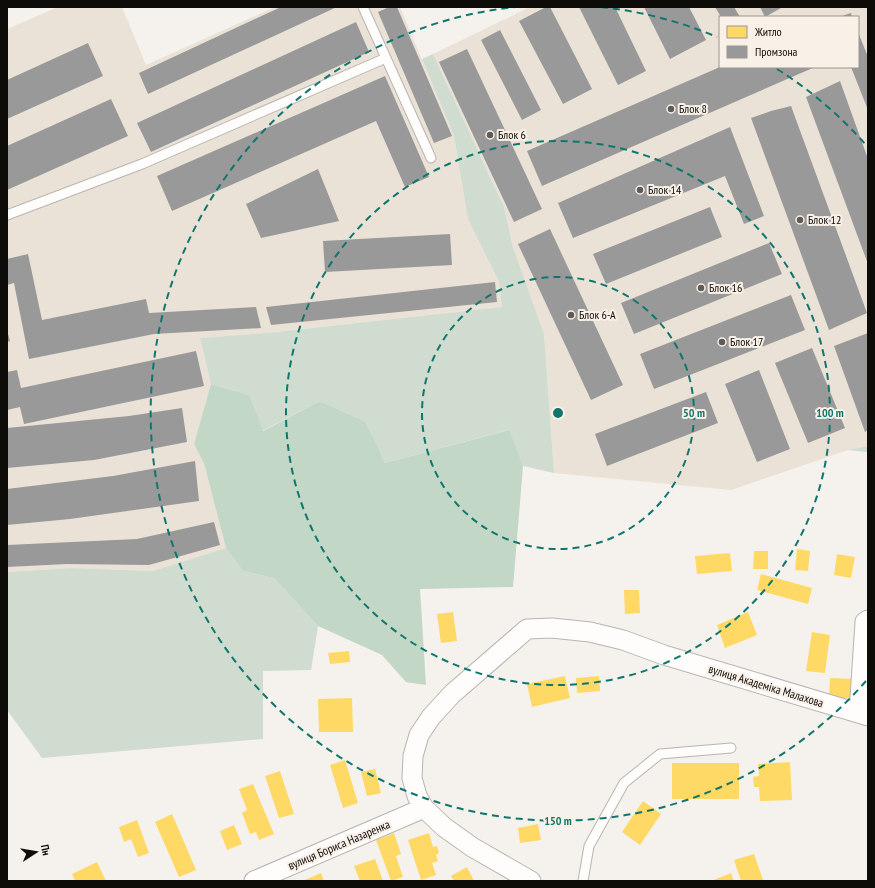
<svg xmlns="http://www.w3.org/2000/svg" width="875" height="888" viewBox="0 0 875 888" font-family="'PT Sans Narrow',sans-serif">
<rect width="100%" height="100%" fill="#f5f1ec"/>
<path fill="#ebe2d7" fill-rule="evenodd" d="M58,7H122L146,65L275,7H400L454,136L468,219L499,282L502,307L267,333L200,338L211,384L194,444L204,462L226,548L153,571L71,568L7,572V29Z
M530,7H868V446L848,450L731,490L554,473L544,334L513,247L504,207L433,54ZM720,17H858V67H720Z"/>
<path fill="#cfdccf" d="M433,54L504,207L513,247L544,334L554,473L523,466L508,430L385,463L366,422L320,401L262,431L249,395L211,384L200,338L267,333L502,307L499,282L468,219L454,136L422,59Z
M868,446V452L848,450Z
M226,548L243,571L274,578L318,626L311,670L263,671V739L42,758L7,710V572L71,568L153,571Z"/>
<path fill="#c2d7c5" d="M211,384L249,395L263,431L320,401L366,422L385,463L509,430L523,466L513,587L420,589L426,685L406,682L382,655L318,626L274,578L243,571L226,548L204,463L194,444Z"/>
<path fill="#ffd966" d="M797,549L810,551L808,571L795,570Z
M754,551H768V569H753Z
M730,553L732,571L697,574L695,556Z
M837,554L855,557L851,578L834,575Z
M761,574L812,588L808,604L757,590Z
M624,590H639L640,613L625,614Z
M453,612L457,641L441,643L437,614Z
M748,612L757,635L725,648L717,625Z
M812,632L830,635L825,673L806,671Z
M349,651L350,662L330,664L328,653Z
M565,676L570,698L532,707L527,684Z
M599,676L600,691L577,693L576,678Z
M830,678L856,679L855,698H829Z
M352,698L353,732H319L318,699Z
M345,760L358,803L343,808L330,765Z
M790,762L792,800L760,801L759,787H754L753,777L759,776L758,764Z
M672,763H739V799H672Z
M375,769L381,793L367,796L361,772Z
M280,771L294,814L279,818L265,776Z
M253,784L274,834L259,840L256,832L250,834L242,813L247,810L239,789Z
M643,801L661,814L640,845L622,832Z
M172,814L196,870L179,877L155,822Z
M137,820L149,853L138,857L131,839L124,842L119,827Z
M538,824L541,840L520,843L518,828Z
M234,825L242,844L227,850L220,831Z
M394,833L401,854L396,856L403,877L391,881L376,840Z
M429,833L433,847L437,846L439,853L436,855L438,861L432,863L436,875L421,880L408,840Z
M754,854L763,880L741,881L734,860Z
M375,859L383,881H360L354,866Z
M97,862L106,881H75L72,874Z
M467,867L474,881H454L451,876Z
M321,873L324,881H302Z
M731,873L734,881H711Z"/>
<path fill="#999" d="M281,7H337L148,94L139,73Z
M389,7H397L452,136L434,143L378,12Z
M546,7H550L592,89L563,104L519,21Z
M579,7H615L646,71L618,85Z
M644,7H689L706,40L670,59Z
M715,7H734L740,17H721Z
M760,7H781V8L765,17Z
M851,13L852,17H839Z
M356,22L369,52L151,152L137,123Z
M500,30L541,110L522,120L481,40Z
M858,32L868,57V110L851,67H858Z
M88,43L103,76L7,119V80Z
M467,49L542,209L514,222L439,62Z
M720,67H815L542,186L527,151Z
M385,76L429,177L405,187L376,121L172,211L157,176Z
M840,81L868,159V264L806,97Z
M111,99L128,136L7,190V146Z
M791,106L867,313L829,330L751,118L771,111Z
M730,127L764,216L744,224L725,176L573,238L558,203Z
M318,169L339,221L261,238L246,204Z
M710,207L722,237L606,284L593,254Z
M550,229L623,385L591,400L518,244Z
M450,234L452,265L325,272L323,241Z
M769,243L782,274L634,334L621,303Z
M28,254L42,320L146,299L149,313L256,307L261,328L154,334L29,359L14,283L7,285V259Z
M495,282L497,302L271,325L266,307Z
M791,295L805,330L654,389L640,354Z
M7,330L10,341L7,342Z
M868,333V430L865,432L834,346Z
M812,348L845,428L808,443L775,363Z
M196,351L204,386L24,424L20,407L7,410V372L17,370L21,388Z
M759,370L790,449L757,462L725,384Z
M706,392L718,423L607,466L595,434Z
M182,408L187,442L94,460L7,468V428L129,416Z
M195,461L199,501L70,519L7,525V489L113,476Z
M214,522L220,545L149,565L67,564L7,567V545L137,539Z"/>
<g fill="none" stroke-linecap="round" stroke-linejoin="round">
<g stroke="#b8b5b1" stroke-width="11">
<path id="lane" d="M363,7L431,158
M7,215L142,164L386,58
M583,881L589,846L624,783L660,754L731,748"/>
</g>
<g stroke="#b8b5b1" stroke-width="21">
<path id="street" d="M859,713L865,622L868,620
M254,881L424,808
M531,881L472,847L444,827L424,808L417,796L412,778L413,756L419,735L431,717L452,694L527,629L552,628L590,632L623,640L664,655L868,716"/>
</g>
<use href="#lane" stroke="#fefdfc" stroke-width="9"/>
<use href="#street" stroke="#fefdfc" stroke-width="19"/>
</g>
<g fill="none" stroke="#0f766e" stroke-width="2" stroke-dasharray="7 5">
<circle cx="558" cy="413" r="136"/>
<circle cx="558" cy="413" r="272"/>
<path d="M866 681A408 408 0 1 1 515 7M601 7A408 408 0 0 1 717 37M777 69A408 408 0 0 1 866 145"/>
</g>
<g fill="#5f5c58" stroke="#f9f1e8" stroke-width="1.5">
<circle cx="671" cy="109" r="4"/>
<circle cx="490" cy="135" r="4"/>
<circle cx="640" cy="190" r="4"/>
<circle cx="800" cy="220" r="4"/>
<circle cx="701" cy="288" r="4"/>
<circle cx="571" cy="315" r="4"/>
<circle cx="722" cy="342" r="4"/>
</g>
<g text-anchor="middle" stroke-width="4" stroke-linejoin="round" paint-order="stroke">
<g font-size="12" fill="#0e0c09" stroke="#f9f1e8" text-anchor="start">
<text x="679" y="113">Блок 8</text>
<text x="498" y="139">Блок 6</text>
<text x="648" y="194">Блок 14</text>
<text x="808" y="224">Блок 12</text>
<text x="709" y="292">Блок 16</text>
<text x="579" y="319">Блок 6-А</text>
<text x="730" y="346">Блок 17</text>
</g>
<g font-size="12" fill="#0e0c09" stroke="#f9f1e8">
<text transform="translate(766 686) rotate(17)" y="4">вулиця Академіка Малахова</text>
<text transform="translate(339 845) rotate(-23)" y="4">вулиця Бориса Назаренка</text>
</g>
</g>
<circle cx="558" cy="413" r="6" fill="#0f766e" stroke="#f9f1e8" stroke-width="2"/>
<g font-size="12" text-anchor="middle" font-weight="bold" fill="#0f766e" stroke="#f9f1e8" stroke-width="4" stroke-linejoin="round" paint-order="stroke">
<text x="694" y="417">50 m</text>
<text x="830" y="417">100 m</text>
<text x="558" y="825">150 m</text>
</g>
<rect width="875" height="888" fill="none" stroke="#0e0c09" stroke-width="16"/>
<rect x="719" y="16" width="140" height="52" fill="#f9f1e8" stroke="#9b958f"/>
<rect x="727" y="26" width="20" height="12" fill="#ffd966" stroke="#9b958f"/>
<text x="755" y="36" font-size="12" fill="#0e0c09">Житло</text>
<rect x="727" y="46" width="20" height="12" fill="#999999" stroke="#9b958f"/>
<text x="755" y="56" font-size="12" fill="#0e0c09">Промзона</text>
<g transform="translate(36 852) rotate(78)" stroke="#f9f1e8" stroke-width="3" paint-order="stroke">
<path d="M0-3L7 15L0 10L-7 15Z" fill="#0e0c09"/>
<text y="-6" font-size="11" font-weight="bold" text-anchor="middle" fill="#0e0c09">Пн</text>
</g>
</svg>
